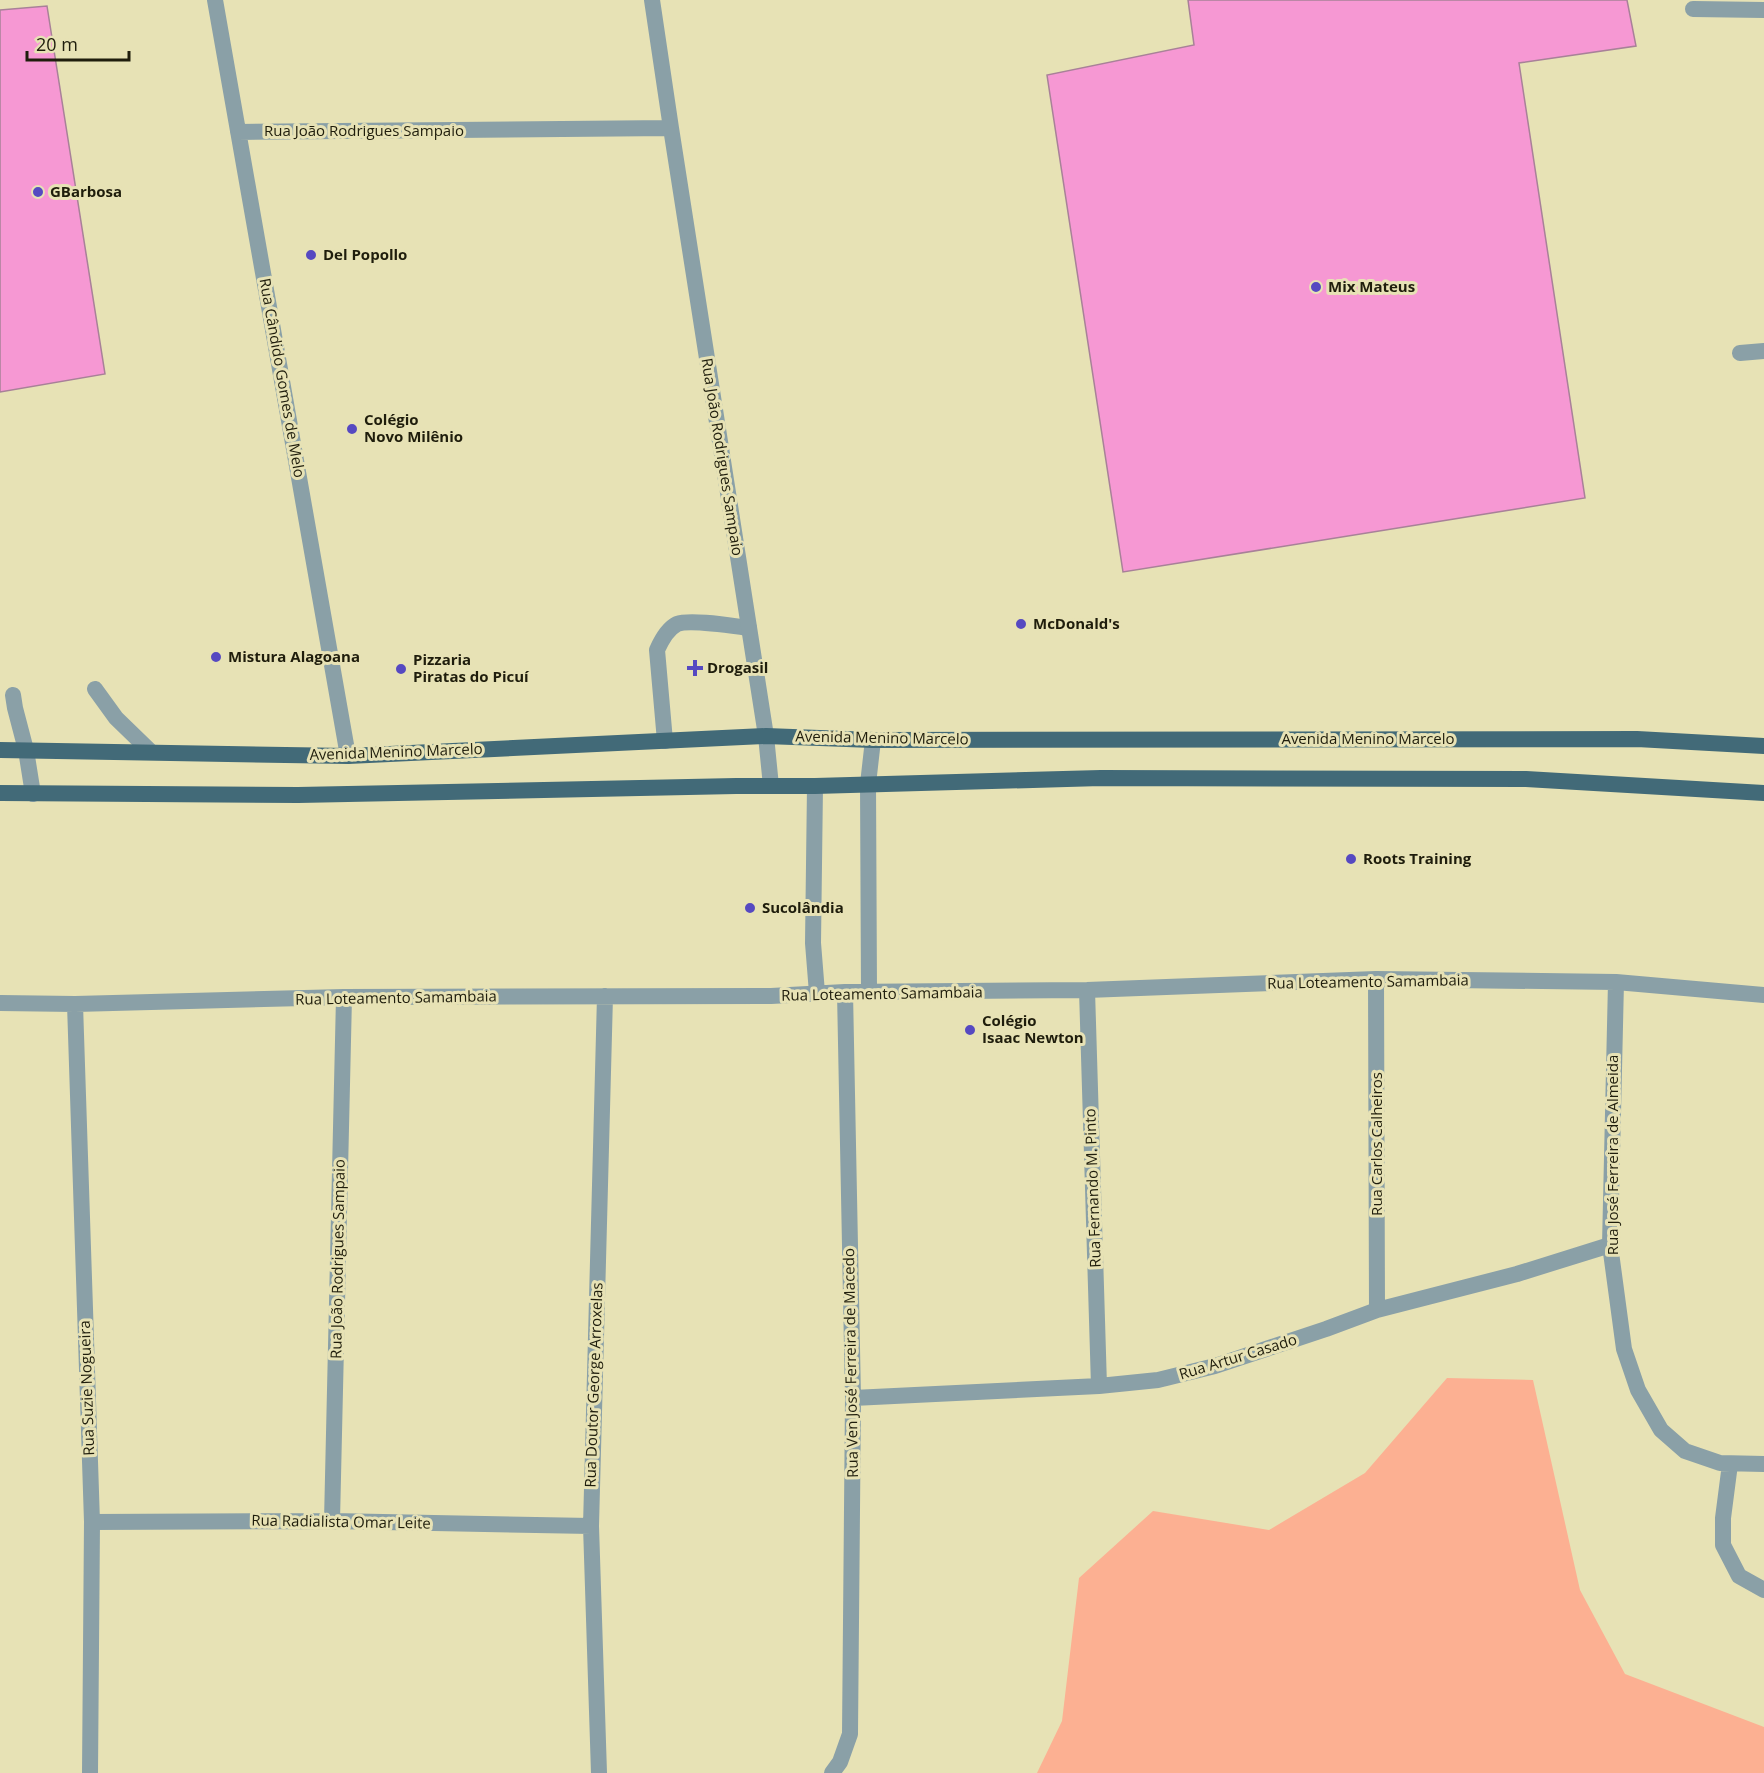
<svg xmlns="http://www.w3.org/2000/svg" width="1764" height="1773" viewBox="0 0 1764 1773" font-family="'Open Sans',sans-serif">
<rect width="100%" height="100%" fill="#e7e2b5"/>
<path fill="#fcb092" d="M1447,1378L1533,1380L1580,1590L1625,1674L1764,1727V1773H1037L1062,1721L1079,1578L1153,1511L1269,1530L1365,1473Z"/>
<path fill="#f698d3" stroke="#a88198" stroke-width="1.5" d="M1188,0H1627L1636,46L1519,63L1585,498L1123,572L1047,75L1194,45Z
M47,6L105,374L0,392V10Z"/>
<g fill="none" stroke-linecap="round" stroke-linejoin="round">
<path stroke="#8aa0a7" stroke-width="16" d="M95,689L116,718L150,751
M13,695L15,708L26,750L33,794
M665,741L657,650C661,641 667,629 677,624C690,619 733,626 749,628"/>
<path stroke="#8aa0a7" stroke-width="16" d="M215,0L348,756
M652,0L671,128L766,736L771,786
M1693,9L1764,10
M238,132L671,128
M1740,353L1764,351
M815,786L813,943L817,993
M1376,979L1377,1310
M1616,982L1610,1245L1624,1349L1638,1390L1661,1430L1685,1451L1720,1463L1764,1464
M1087,990L1099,1386
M869,992L868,784L873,740
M0,1003L75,1004L344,997L771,996L845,992L1087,990L1376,979L1616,982L1764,995
M75,1004L92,1522L90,1773
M853,1398L1099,1386L1158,1380L1215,1366L1326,1329L1377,1310L1517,1274L1610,1245
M1730,1464L1723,1518V1545L1739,1576L1764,1590
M332,1521L344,997
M92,1522L332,1521L591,1526
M599,1773L591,1526L605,996
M832,1773L840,1762L850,1734L853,1398L845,992"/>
<path stroke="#426a78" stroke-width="16" d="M0,750L348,756L766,736L873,740L1637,739L1764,746
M0,793L298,795L736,786H815L1101,778L1526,779L1764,793"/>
</g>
<g fill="#5649c1" stroke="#e7e2b5" stroke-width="2">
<circle cx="38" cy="192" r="6"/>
<circle cx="311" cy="255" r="6"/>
<circle cx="1316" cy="287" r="6"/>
<circle cx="352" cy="429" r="6"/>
<circle cx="1021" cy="624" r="6"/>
<circle cx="216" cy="657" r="6"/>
<path d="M692 659h6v6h6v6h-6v6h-6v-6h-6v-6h6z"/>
<circle cx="401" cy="669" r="6"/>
<circle cx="1351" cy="859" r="6"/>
<circle cx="750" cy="908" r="6"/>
<circle cx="970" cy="1030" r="6"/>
</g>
<g text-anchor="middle" stroke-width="6" stroke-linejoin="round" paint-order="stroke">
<g font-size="15" fill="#1f1d0c" stroke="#e7e2b5">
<text x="364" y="136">Rua João Rodrigues Sampaio</text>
<text transform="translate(282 378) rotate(80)" y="5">Rua Cândido Gomes de Melo</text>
<text transform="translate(722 457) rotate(81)" y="5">Rua João Rodrigues Sampaio</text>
<text transform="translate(882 738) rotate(1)" y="5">Avenida Menino Marcelo</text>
<text x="1368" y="744">Avenida Menino Marcelo</text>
<text transform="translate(396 752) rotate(-2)" y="5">Avenida Menino Marcelo</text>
<text transform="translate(1368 982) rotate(-1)" y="5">Rua Loteamento Samambaia</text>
<text transform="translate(882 994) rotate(-1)" y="5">Rua Loteamento Samambaia</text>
<text transform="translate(396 998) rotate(-1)" y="5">Rua Loteamento Samambaia</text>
<text transform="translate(1377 1144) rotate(-90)" y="5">Rua Carlos Calheiros</text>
<text transform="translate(1613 1155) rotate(-90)" y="5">Rua José Ferreira de Almeida</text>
<text transform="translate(1093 1188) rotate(-92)" y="5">Rua Fernando M. Pinto</text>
<text transform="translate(338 1259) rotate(-89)" y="5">Rua João Rodrigues Sampaio</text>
<text transform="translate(1238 1357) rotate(-17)" y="5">Rua Artur Casado</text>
<text transform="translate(851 1363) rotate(-91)" y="5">Rua Ven José Ferreira de Macedo</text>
<text transform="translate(594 1385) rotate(-88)" y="5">Rua Doutor George Arroxelas</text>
<text transform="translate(87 1388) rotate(-92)" y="5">Rua Suzie Nogueira</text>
<text transform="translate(341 1522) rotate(1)" y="5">Rua Radialista Omar Leite</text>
</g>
<g font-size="15" font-weight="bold" fill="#1f1d0c" stroke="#e7e2b5" text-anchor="start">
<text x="50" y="197">GBarbosa</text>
<text x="323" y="260">Del Popollo</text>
<text x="1328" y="292">Mix Mateus</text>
<text x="364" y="425">Colégio<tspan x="364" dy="17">Novo Milênio</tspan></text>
<text x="1033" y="629">McDonald's</text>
<text x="228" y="662">Mistura Alagoana</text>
<text x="413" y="665">Pizzaria<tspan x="413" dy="17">Piratas do Picuí</tspan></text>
<text x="707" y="673">Drogasil</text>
<text x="1363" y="864">Roots Training</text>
<text x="762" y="913">Sucolândia</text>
<text x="982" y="1026">Colégio<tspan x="982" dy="17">Isaac Newton</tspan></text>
</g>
</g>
<path d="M27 51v9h102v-9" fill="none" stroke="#1f1d0c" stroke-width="3"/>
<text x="36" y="51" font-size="18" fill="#1f1d0c" stroke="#e7e2b5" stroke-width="4.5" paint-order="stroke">20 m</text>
</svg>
